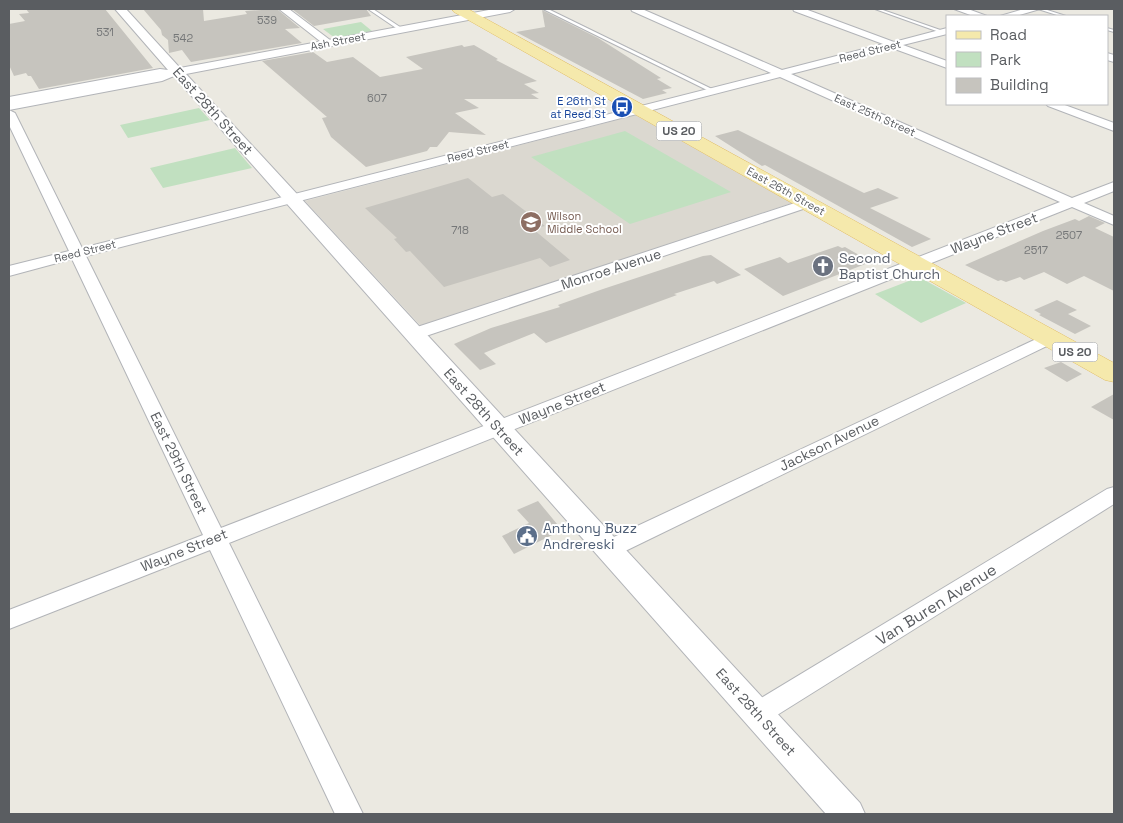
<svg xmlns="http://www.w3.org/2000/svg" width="1123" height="823" viewBox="0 0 1123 823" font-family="'Space Grotesk',sans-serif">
<rect width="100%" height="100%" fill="#ebe9e1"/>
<path fill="#dbd8d0" d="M636,115L792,203L424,325H420L305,201Z"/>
<path fill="#c1e0c0" d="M361,22L372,31L335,38L323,29Z
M199,108L210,120L128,138L120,125Z
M625,131L731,192L630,224L531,157Z
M235,148L252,168L163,188L150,168Z
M919,277L966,303L921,323L875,294Z"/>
<path fill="#c6c4be" d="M26,9H105L153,68L39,89L31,76H28L26,73L14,76L9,65V24L25,21L19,14L29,13Z
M143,9H203L204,21L247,14L245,11L277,9L300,28L285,29L302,43L191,62L182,50L169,53L168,40L162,35L161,30Z
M292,9H366L371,16L314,26Z
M542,10L598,38L661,78L657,79L672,88L662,90L667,93L643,99L516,32L545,27Z
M462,45L464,47L474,45L498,59L496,60L537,81L524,84L539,93L531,94L539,99H464L479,108L455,113L486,135L449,132L437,147H430L427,151L366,167L331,137L322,118L327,117L262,61L313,52L327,62L353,57L380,77L423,69L406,57Z
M738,130L864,193L878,188L899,198L870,208L931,239L912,247L765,165L762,166L715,136Z
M468,178L492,197L503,194L545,226L533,229L570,260L550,267L540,258L444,287L410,251L406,252L394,239L397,238L365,208Z
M1089,216L1105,223L1095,228L1114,237V291L1084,276L1067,284L1044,272L1024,280L1020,277L1006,282L1001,280L998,281L965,265L1043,231L1075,219L1079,221Z
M838,246L842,248L845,247L866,259L863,260L868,263L783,296L744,269L780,257L788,263Z
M711,255L741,275L717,284L714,281L674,294L677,295L546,343L534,333L484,353L496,364L480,370L454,344L491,328L560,307L558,305L603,289L703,256Z
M1057,300L1077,310L1068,314L1091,326L1075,334L1039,315L1041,314L1034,310Z
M1061,362L1082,374L1067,382L1044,368Z
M1114,394V420L1091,407Z
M538,501L562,530L514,554L502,536L529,523L517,510Z"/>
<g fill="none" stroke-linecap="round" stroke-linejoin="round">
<g stroke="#b2b4b8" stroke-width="2">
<path id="service" d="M368,9H373L403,29L399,30Z
M543,9H548L716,91L711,92Z
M875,9H880L946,32L942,33Z
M1038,9H1044L1066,16H1060Z
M1107,28L1114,30V32L1107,30Z"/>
</g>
<g stroke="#b2b4b8" stroke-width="2">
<path id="minor" d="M279,9H289L334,43L329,46L325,45Z
M631,9H642L782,70L883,44L794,11L793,9H805L894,42L947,28V34L903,45L947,61V68L892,48L791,74L1072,198L1114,182V191L1084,203L1114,216V225L1072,207L229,543L363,814H335L210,550L9,629V610L203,535L72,259L9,276V266L69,251L9,125V110L15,113L82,248L771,73L632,11ZM780,77L1060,202L221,528L86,256Z
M954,9H968L987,16H973Z
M1024,9H1040L1016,16H1000Z
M1107,53L1114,55V62L1107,60Z
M1046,104H1062L1114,123V131L1048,106Z
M807,199L814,203L812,206L420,338H408L406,334L408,330Z
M1049,333L1055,334L1057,338L1055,342L617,555L609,557L601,555L598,549L601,543Z
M1114,487V504L766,722L757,725L748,722L744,714L748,706L1107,489Z"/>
</g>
<g stroke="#b2b4b8" stroke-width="2">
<path id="tertiary" d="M115,9H126L180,68L494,9H515L510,12L186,74L860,803L865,814H826L174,76L162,81L9,110V97L160,69L168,70Z"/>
</g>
<g stroke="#e1bd65" stroke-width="1">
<path id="primary" d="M452,9H468L1114,363V382L1105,380L454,12Z"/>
</g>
<use href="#service" fill="#fff" fill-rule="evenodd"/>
<use href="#minor" fill="#fff" fill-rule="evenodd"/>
<use href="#tertiary" fill="#fff" fill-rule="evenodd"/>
<use href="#primary" fill="#f5e9ac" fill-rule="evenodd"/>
</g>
<defs>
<g id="bus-disc" transform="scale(1.125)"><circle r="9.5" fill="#1a4fb4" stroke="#fff"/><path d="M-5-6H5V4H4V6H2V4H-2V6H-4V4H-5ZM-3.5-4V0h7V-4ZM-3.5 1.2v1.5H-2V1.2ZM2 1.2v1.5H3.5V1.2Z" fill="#fff"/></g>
<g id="school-disc" transform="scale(1.125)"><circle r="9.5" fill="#8d6e63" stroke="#fff"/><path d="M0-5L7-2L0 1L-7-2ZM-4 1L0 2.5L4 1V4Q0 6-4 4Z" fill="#fff"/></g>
<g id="church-disc" transform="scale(1.125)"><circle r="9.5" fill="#6b7280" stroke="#fff"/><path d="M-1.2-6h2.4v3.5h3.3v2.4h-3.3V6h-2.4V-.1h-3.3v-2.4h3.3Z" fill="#fff"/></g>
<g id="civic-disc" transform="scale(1.125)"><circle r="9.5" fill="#5c6f8a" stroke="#fff"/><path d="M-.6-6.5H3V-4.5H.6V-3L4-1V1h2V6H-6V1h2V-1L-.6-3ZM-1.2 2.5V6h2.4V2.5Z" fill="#fff"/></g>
</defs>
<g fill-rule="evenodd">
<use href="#bus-disc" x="622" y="107"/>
<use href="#school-disc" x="531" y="222"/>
<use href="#church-disc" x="823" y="266"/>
<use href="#civic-disc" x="527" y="536"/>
</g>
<g text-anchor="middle" stroke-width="4" stroke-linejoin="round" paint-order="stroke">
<g font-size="11" fill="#757778">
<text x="267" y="24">539</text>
<text x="105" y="36">531</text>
<text x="183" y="42">542</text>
<text x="377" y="102">607</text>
<text x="460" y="234">718</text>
<text x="1069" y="239">2507</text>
<text x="1036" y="254">2517</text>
</g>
<g font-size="11" fill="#5a5d61" stroke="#fff">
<text transform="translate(338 41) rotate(-11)" y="4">Ash Street</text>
<text transform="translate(870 51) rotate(-14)" y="4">Reed Street</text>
<text transform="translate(875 115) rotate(24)" y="4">East 25th Street</text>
<text transform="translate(478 151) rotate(-14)" y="4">Reed Street</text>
<text transform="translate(786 191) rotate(29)" y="4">East 26th Street</text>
<text transform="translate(85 251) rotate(-14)" y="4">Reed Street</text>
</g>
<g font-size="11" fill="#164399" stroke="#fff" text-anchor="end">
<text x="606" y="105">E 26th St<tspan x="606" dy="13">at Reed St</tspan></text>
</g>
<g font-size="11" fill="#785e54" stroke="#fff" text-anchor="start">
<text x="547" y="220">Wilson<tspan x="547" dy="13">Middle School</tspan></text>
</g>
<g fill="#fff" stroke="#8c8e90" stroke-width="1">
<rect x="656.5" y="121.5" width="45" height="19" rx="4"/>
<rect x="1052.5" y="342.5" width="45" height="19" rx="4"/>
</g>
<g font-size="12" font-weight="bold" fill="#5a5d61">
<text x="679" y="135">US 20</text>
<text x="1075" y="356">US 20</text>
</g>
<g font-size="14" fill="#5a5d61" stroke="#fff">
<text transform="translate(213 111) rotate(48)" y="5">East 28th Street</text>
<text transform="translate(994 233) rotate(-21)" y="5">Wayne Street</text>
<text transform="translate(611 269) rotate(-18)" y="5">Monroe Avenue</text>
<text transform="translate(562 403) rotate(-22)" y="5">Wayne Street</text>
<text transform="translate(484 412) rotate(48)" y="5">East 28th Street</text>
<text transform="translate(829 443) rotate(-26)" y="5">Jackson Avenue</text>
<text transform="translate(179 463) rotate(64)" y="5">East 29th Street</text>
<text transform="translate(184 550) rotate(-22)" y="5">Wayne Street</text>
<text transform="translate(756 712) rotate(48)" y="5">East 28th Street</text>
</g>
<g font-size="14" fill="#5b616d" stroke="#fff" text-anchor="start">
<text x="839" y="263">Second<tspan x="839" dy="16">Baptist Church</tspan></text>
</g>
<g font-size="14" fill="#4e5e75" stroke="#fff" text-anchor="start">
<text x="543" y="533">Anthony Buzz<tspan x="543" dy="16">Andrereski</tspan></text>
</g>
<g font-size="16" fill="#5a5d61" stroke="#fff">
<text transform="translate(936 604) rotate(-32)" y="6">Van Buren Avenue</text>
</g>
</g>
<rect width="1123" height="823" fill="none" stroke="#5a5d61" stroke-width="20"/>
<rect x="946" y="15" width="162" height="90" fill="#ffffff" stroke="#bdbec0"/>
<rect x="956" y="31" width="25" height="8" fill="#f5e9ac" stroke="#bdbec0"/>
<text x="990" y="40" font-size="15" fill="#5a5d61">Road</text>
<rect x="956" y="52" width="25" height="15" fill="#c1e0c0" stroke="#bdbec0"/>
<text x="990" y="65" font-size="15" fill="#5a5d61">Park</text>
<rect x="956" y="78" width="25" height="15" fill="#c6c4be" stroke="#bdbec0"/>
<text x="990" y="90" font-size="15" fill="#5a5d61">Building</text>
</svg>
